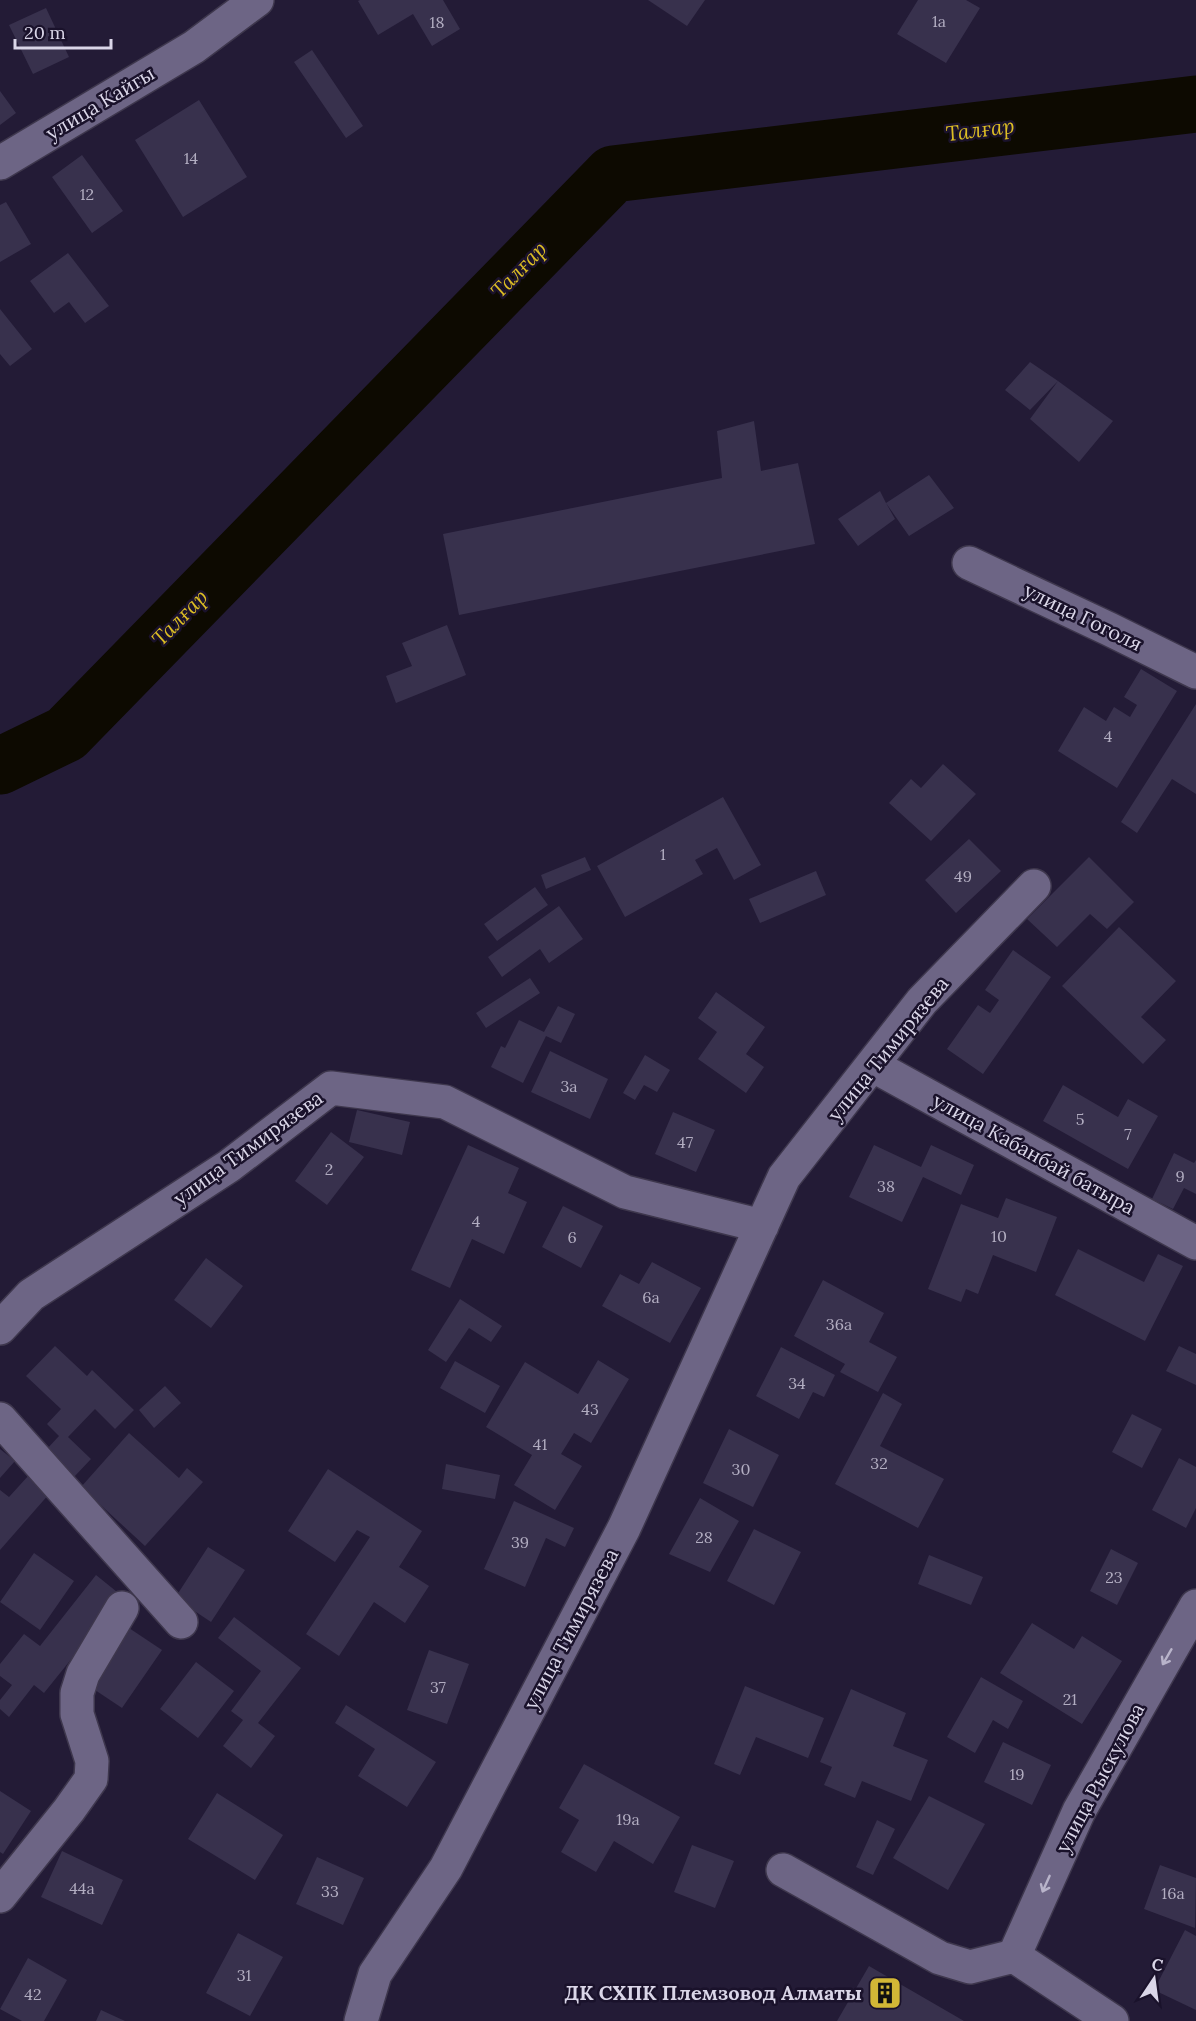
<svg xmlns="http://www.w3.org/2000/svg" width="1196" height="2021" viewBox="0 0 1196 2021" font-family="Lora,serif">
<rect width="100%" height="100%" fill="#231b36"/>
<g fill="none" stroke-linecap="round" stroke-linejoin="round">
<path stroke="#0d0a01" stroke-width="57" d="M0,766L66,734L613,174L1196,104"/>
</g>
<path fill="#38314d" d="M360,0H443L460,29L432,46L413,14L378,35L358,1Z
M648,0H705L687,26Z
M918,0H966L980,8L946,63L897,34Z
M46,8L69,57L33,74L9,25Z
M312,50L363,126L346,138L294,62Z
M0,91L16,113L0,125Z
M199,100L247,177L183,217L135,140Z
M82,155L123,211L92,233L52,177Z
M6,202L31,244L0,262V205Z
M68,253L109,306L85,323L69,302L54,313L30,281Z
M0,309L32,349L10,366L0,354Z
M1030,362L1058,381L1030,410L1005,390Z
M1058,381L1113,421L1079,462L1030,419Z
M754,421L761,471L798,463L815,544L459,615L443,534L722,478L717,431Z
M929,475L954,508L909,536L886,503L895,519L858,546L838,519L880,491L886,503Z
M447,625L466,675L396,703L386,676L412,666L402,643Z
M1141,669L1177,691L1117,788L1058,751L1084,707L1106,721L1114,707L1130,717L1137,705L1124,697Z
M1196,704V794L1172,779L1137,833L1121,822Z
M943,764L976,794L931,841L889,803L911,779L921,788Z
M723,797L761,865L734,880L717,848L695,860L703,874L625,917L597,866Z
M969,839L1001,871L956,913L925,880Z
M585,857L591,870L546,889L541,875Z
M1089,857L1134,902L1107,929L1090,914L1057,947L1027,919Z
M816,871L826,895L760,923L749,899Z
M535,887L548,905L497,941L484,924Z
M559,906L583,939L549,963L540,949L502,977L488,957Z
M1119,927L1176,981L1141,1017L1166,1040L1143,1064L1062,986Z
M1013,950L1051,977L983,1074L947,1049L978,1005L990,1013L999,1000L985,990Z
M530,978L540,993L486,1028L476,1013Z
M716,992L765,1027L746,1054L764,1067L746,1093L698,1059L717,1032L698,1018Z
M558,1006L575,1014L561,1043L546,1036L523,1083L491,1067L501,1046L505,1048L519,1020L544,1032Z
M550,1051L608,1079L590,1119L531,1092Z
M645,1055L670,1070L657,1092L644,1085L635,1100L623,1093Z
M1063,1085L1118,1117L1128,1099L1158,1116L1128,1169L1043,1121Z
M357,1110L410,1122L402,1155L349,1142Z
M673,1112L715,1130L696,1172L655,1154Z
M331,1132L364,1157L327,1205L295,1181Z
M468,1145L519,1168L508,1193L527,1202L504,1254L472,1239L450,1288L411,1270Z
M874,1145L921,1167L931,1145L974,1165L961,1195L923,1177L902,1222L849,1197Z
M1174,1153L1194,1163L1196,1160V1194L1184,1188L1173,1209L1152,1199Z
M1006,1198L1057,1217L1036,1272L993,1255L978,1294L966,1289L961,1302L928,1289L961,1204L998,1218Z
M563,1206L603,1226L581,1268L542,1247Z
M1078,1249L1144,1282L1158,1254L1183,1266L1145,1341L1055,1295Z
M206,1258L243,1286L211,1328L174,1300Z
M652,1262L701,1288L670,1343L602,1306L620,1274L639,1284Z
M823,1280L884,1313L869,1342L897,1357L878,1392L840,1372L845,1364L794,1336Z
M460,1299L502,1326L491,1342L469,1328L446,1362L428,1350Z
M55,1346L87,1376L92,1370L134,1410L115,1429L95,1409L68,1437L91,1459L74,1477L46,1450L59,1436L47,1424L61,1409L26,1376Z
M1179,1346L1196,1354V1385L1166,1371Z
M781,1347L835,1375L824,1397L813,1392L799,1419L756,1396Z
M598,1360L629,1379L591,1443L574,1433L561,1454L582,1466L555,1510L514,1485L532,1455L486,1427L525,1362L578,1394Z
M455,1361L500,1386L485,1413L440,1388Z
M165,1386L181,1403L154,1428L139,1410Z
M883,1393L902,1404L880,1446L944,1479L918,1528L835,1484Z
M1132,1414L1162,1429L1142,1468L1112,1452Z
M729,1429L779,1455L753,1507L703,1483Z
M129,1433L179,1478L187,1468L203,1482L145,1546L81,1487Z
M0,1449L15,1461L0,1478Z
M1179,1458L1196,1467V1508L1186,1528L1152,1510Z
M446,1464L500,1475L495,1499L442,1489Z
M328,1469L422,1531L399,1567L429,1586L405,1623L374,1602L339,1656L306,1634L370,1537L357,1530L335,1562L288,1531Z
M29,1475L50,1493L0,1550V1490L9,1497Z
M700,1498L739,1521L710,1572L669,1554Z
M514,1501L574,1528L565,1547L546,1538L525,1587L484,1569Z
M754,1529L801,1552L774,1605L727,1581Z
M208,1547L245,1570L211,1622L175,1598Z
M1111,1549L1138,1563L1117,1605L1090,1591Z
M34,1553L74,1581L40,1630L0,1602Z
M929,1555L983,1577L971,1605L918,1584Z
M96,1575L122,1596L44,1693L34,1685L9,1717L0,1709V1700L12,1685L0,1676V1664L24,1634L40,1646Z
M234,1617L301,1668L258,1723L275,1736L251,1768L223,1746L243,1720L231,1711L261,1671L218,1638Z
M1032,1623L1074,1649L1082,1636L1122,1661L1082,1724L1000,1673Z
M126,1626L162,1650L122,1708L86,1684Z
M429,1650L469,1664L447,1724L407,1710Z
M196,1662L234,1691L198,1738L160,1709Z
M981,1677L1023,1701L1008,1729L993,1720L975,1753L947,1737Z
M745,1686L824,1718L808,1758L756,1737L740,1775L714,1764Z
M851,1689L906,1713L893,1746L928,1760L911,1801L862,1781L855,1798L824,1785L832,1767L820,1762Z
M346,1705L436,1762L407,1807L358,1776L375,1749L335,1723Z
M1003,1742L1051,1765L1032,1805L984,1782Z
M584,1764L680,1817L653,1864L614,1841L596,1872L561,1852L579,1820L559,1808Z
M0,1791L31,1811L3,1854L0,1852Z
M217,1793L283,1835L255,1880L188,1839Z
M929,1796L985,1824L948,1890L893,1858Z
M877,1820L895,1829L873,1875L856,1867Z
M692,1845L734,1861L715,1908L674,1892Z
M62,1851L123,1880L102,1925L41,1897Z
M317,1857L364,1878L343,1925L296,1904Z
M1160,1865L1196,1878L1195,1928L1144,1909Z
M1185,1930L1196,1936V2010L1154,1990Z
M238,1933L283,1957L250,2016L206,1993Z
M28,1958L67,1980L44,2021H22L0,2009Z
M869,1966L964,2021H837Z
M101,2010L125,2021H96Z"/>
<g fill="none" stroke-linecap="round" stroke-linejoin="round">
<g stroke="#3e374d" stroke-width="36">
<path id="minor" d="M0,163L194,47L257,0
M969,563L1109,629L1196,672
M872,1065L1196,1243
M0,1328L31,1295L229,1166L331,1088L445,1102L625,1192L762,1226
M0,1419L181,1622
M783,1870L940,1958L970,1967L1014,1956L1112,2021
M0,1896L69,1810L91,1779L92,1761L77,1714V1693L83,1674L122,1608
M1014,1956L1079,1811L1196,1606
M361,2021L375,1974L446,1868L624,1528L784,1177L922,1001L1034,886"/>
</g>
<use href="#minor" stroke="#6d6585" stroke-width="33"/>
</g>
<defs><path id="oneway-shaft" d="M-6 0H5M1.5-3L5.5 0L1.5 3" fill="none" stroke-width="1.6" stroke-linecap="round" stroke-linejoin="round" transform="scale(1.5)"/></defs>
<g stroke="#b9b4ca">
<use href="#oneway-shaft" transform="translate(1167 1657) rotate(120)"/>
<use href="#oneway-shaft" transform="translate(1046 1884) rotate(114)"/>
</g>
<defs>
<g id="building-square" transform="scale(1.725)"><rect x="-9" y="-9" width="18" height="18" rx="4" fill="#d2b736" stroke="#1a122b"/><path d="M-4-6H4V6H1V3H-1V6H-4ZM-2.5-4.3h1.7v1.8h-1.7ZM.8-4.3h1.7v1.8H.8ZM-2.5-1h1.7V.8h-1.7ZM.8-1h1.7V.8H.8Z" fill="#111"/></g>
</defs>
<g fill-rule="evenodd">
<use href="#building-square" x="885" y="1993"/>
</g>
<g text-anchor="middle" stroke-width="5" stroke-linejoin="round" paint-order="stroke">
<g font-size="16" fill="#b2adc1">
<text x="939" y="27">1а</text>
<text x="437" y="28">18</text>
<text x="191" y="164">14</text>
<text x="87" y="200">12</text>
<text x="1108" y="742">4</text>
<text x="663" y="860">1</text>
<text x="963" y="882">49</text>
<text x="569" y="1092">3а</text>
<text x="1080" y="1125">5</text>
<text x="1128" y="1140">7</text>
<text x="685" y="1148">47</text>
<text x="329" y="1175">2</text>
<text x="1180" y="1182">9</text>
<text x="886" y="1192">38</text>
<text x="476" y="1227">4</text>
<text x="999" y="1242">10</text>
<text x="572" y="1243">6</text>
<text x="651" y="1303">6а</text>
<text x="839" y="1330">36а</text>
<text x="797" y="1389">34</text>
<text x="590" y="1415">43</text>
<text x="540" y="1450">41</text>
<text x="879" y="1469">32</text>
<text x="741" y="1475">30</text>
<text x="704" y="1543">28</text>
<text x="520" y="1548">39</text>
<text x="1114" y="1583">23</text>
<text x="438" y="1693">37</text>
<text x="1070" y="1705">21</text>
<text x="1017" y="1780">19</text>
<text x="628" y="1825">19а</text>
<text x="82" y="1894">44а</text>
<text x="330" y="1897">33</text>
<text x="1173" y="1899">16а</text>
<text x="244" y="1981">31</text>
<text x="33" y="2000">42</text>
</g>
<g font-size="20" fill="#dad6e8" stroke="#1a122b">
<text transform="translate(100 103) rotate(-31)" y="7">улица Кайгы</text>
<text transform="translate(1083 617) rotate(26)" y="7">улица Гоголя</text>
<text transform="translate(888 1049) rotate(-51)" y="7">улица Тимирязева</text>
<text transform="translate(248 1148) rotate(-36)" y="7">улица Тимирязева</text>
<text transform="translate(1034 1154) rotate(29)" y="7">улица Кабанбай батыра</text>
<text transform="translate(571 1629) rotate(-62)" y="7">улица Тимирязева</text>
<text transform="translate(1100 1778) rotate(-62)" y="7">улица Рыскулова</text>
</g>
<g font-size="20" font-weight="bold" fill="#dad6e8" stroke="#1a122b" text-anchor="end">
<text x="862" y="2000">ДК СХПК Племзовод Алматы</text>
</g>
<g font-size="21" font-style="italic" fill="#dcbd24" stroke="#1a122b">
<text transform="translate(980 130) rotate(-7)" y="7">Талғар</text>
<text transform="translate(519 270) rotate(-46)" y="7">Талғар</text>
<text transform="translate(180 618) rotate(-46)" y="7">Талғар</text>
</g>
</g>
<g transform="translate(1154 1979) rotate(13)" stroke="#1a122b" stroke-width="4.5" paint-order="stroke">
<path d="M0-4.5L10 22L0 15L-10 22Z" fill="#dad6e8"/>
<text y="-9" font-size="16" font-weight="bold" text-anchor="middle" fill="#dad6e8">С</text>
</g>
<path d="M15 39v9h96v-9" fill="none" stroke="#dad6e8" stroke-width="3"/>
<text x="24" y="39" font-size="18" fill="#dad6e8" stroke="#1a122b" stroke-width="4.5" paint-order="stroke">20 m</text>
</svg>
